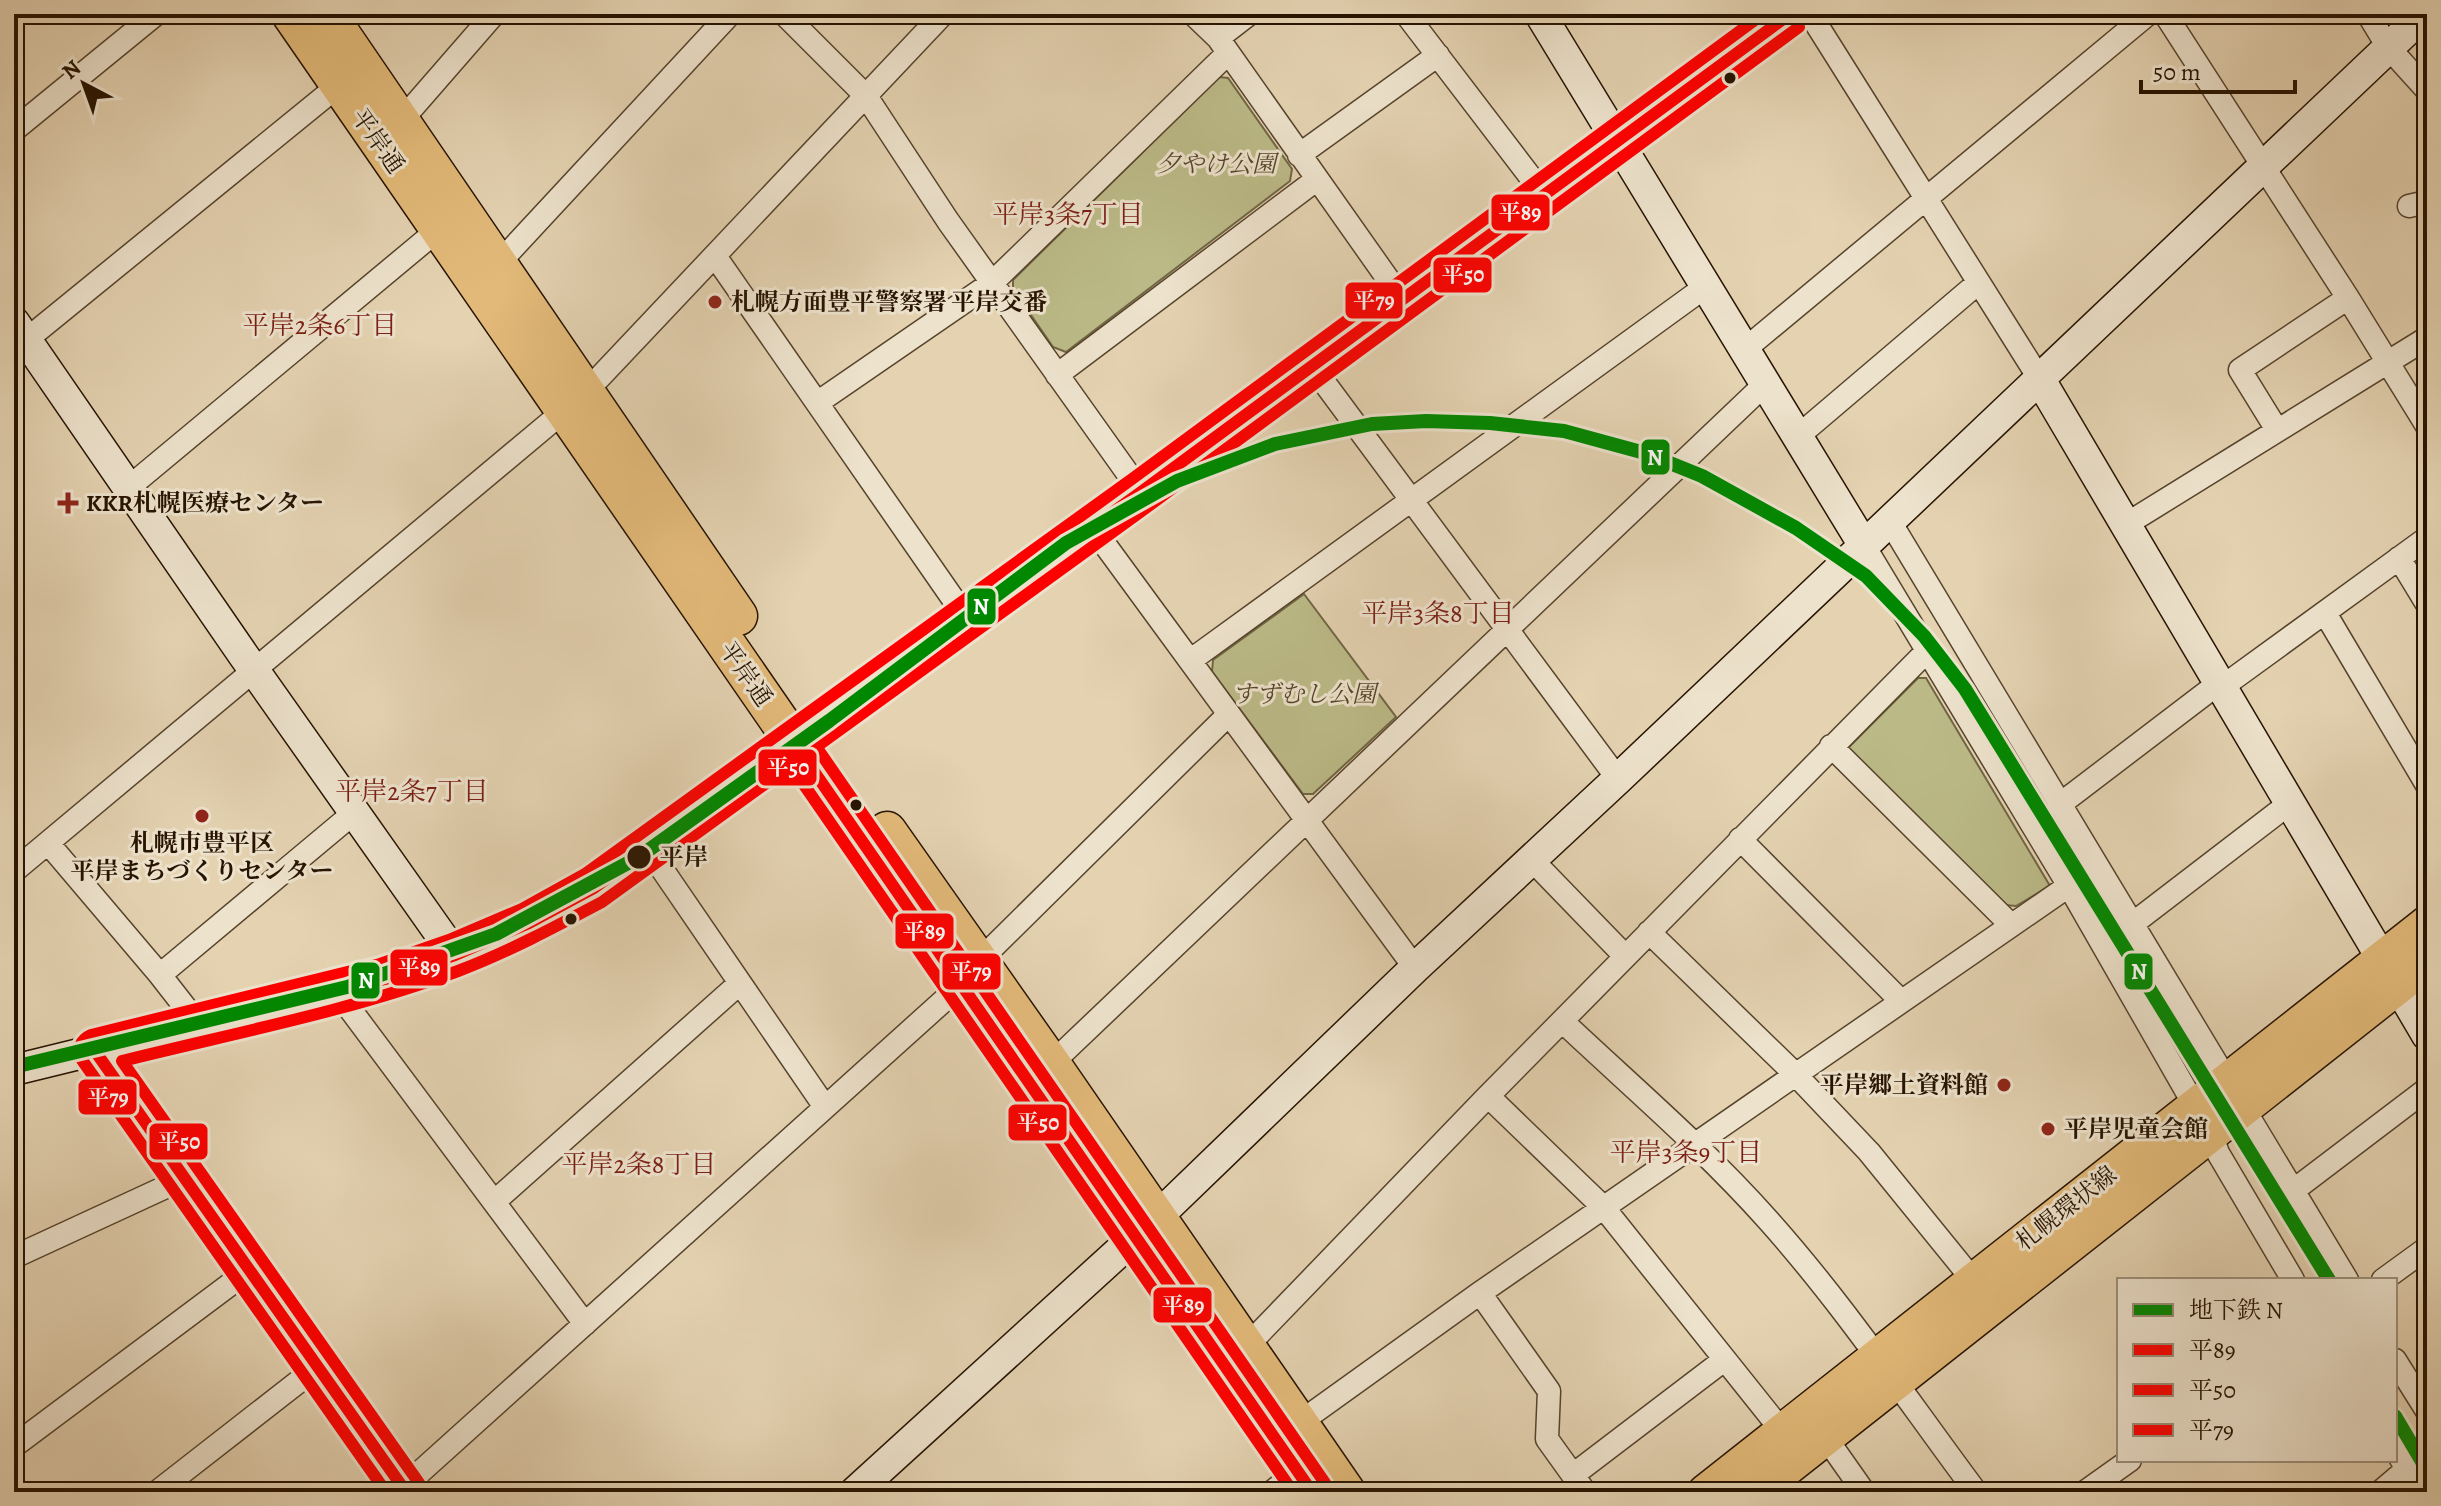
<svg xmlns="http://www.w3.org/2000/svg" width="2441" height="1506" viewBox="0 0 2441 1506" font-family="Alegreya,'Noto Serif JP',serif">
<rect width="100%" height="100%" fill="#e4d2b1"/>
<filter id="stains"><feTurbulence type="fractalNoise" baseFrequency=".0025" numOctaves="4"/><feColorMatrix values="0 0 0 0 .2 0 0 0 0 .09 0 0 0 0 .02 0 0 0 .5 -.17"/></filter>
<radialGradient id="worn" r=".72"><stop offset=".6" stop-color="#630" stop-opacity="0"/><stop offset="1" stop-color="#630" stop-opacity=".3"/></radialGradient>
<path fill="#bbba87" stroke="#706644" stroke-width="2" d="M1219,77L1228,78L1292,169L1290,181L1066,352L1053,347L1013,289V280Z
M1304,594L1396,717L1313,794H1303L1212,672L1213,660Z
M1918,678H1926L2050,886L2016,906L2005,905L1851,755L1849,747Z"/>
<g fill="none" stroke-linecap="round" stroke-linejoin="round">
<g stroke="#56432c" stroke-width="25">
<path id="street" d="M784,14L866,96L948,221L1141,492
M1193,14L1218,38L1402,299
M1406,14L1545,196
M1810,14L2039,378
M2165,14L2348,298L2427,426
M2368,14L2388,47L2427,90
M1218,38L1249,14
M392,126L400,122L494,14
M14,130L156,14
M1299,155L1438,55
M2409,206L2427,202
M715,256L967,619
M489,270L498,264L730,14
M26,340L339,85
M1744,350L2148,14
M1312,366L1618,779
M1057,375L1316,180
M817,403L993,282L1227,54
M2277,430L2240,370L2348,298
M1797,437L1978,283
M128,488L439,229
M1889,520L2347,1280
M2125,525L2427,338
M1092,527L1415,968
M1863,544L2069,886L2211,1134L2218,1153L2293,1280
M2399,558L2427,604
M2325,613L2427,785
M1191,660L1705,287
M2222,687L2427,538
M1831,746L2011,925
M2059,805L2219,683
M1740,839L1901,1001
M48,843L160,975L199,1025
M649,850L825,1107
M1531,859L1625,956
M14,871L564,411L598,379L943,14
M2131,925L2290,803
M1649,932L1795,1074L1869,1152L1973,1280
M160,975L355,812
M338,993L585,1324
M1562,1021C1631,1086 1705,1149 1768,1220C1844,1305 1908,1401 1976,1492
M1051,1064L1764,385
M1488,1096L1604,1208L1782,1431
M2294,1190L2427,1089
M494,1202L740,983
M14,1257L183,1179
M2383,1280L2427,1248
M1480,1293L1549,1391L1547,1439L1585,1492
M1246,1347L1488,1096L1928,650
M2395,1360L2427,1411
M1292,1428L1480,1293L2096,867
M1826,1438L1864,1492
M14,1446L248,1271
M2395,1449L2421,1492
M1573,1475L1724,1360
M157,1492L316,1368
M398,1492L961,985L979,961L1229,714
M1272,1492L1305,1465
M2085,1492L2130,1460
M2380,1492L2407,1469"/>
</g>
<g stroke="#261300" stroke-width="33">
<path id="secondary" d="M1540,14L1863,544
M14,322L244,656L455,955
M2039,378L2427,1035
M95,1051L406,1492
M14,1070L385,979L455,955L529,923L594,888L1141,492L1790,14
M855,1492L1157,1217L1415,968L1618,779L2424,14"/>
</g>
<g stroke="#261300" stroke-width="37">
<path id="primary" d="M1705,1492L2427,923
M1757,1492L2427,964"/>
</g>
<g stroke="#261300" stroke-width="41">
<path id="highway" d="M291,14L1312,1492
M327,14L738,616
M887,831L1051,1064L1346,1492"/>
</g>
<use href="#street" stroke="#ede2cc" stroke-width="22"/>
<use href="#secondary" stroke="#ede2cc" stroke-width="30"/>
<use href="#primary" stroke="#e2b978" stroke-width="34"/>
<use href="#highway" stroke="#e2b978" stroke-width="38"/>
<g stroke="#ede2cc" stroke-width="18">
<path id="bus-1" d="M795,744L1312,1492
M95,1051L385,979L455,955L529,923L594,888L1141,492L1790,14
M95,1051L406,1492"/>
</g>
<g stroke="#ede2cc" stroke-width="18">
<path id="bus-2" d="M782,753L1293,1492
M419,1483L122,1061C234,1033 350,1011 458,971C508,952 555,927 602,902L1150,505L1799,27"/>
</g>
<g stroke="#ede2cc" stroke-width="18">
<path id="bus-3" d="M808,735L1325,1483
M386,1492L82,1060C76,1050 80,1040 91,1035L380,964L449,940L522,909L585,874L1132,479L1763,14"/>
</g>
<use href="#bus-1" stroke="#f00" stroke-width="12"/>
<use href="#bus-2" stroke="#f00" stroke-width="12"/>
<use href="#bus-3" stroke="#f00" stroke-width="12"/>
<g stroke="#ede2cc" stroke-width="20">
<path id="metro-1" d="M14,1067L347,987L496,934L639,857L829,721L1066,543L1177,481L1275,444L1372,424L1426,421L1490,423L1564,431L1645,453L1702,476L1796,528L1866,576L1924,636L1965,689L2329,1280
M2395,1416L2427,1470"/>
</g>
<use href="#metro-1" stroke="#080" stroke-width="14"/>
</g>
<g fill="#261300" stroke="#ede2cc" stroke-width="3">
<circle cx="1730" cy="78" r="7"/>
<circle cx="856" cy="805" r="7"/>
<circle cx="639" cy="857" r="13"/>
<circle cx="571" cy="919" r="7"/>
</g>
<g fill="#8f2418" stroke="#ede2cc" stroke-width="3">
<circle cx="715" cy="302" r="8"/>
<path d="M64 491h8v8h8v8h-8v8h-8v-8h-8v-8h8z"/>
<circle cx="202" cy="816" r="8"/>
<circle cx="2004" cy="1085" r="8"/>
<circle cx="2048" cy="1129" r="8"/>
</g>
<g text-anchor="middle" stroke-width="6" stroke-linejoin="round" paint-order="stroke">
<g font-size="24" fill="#261300" stroke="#ede2cc">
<text transform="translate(378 141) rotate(55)" y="8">平岸通</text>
<text transform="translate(746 674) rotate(55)" y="8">平岸通</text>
<text transform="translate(2066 1208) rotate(-38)" y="8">札幌環状線</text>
</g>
<g font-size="24" font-style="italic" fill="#534528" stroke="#ede2cc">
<text x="1216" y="172">夕やけ公園</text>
<text x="1304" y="702">すずむし公園</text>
</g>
<g font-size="24" font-weight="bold" fill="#261300" stroke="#ede2cc" text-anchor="start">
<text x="731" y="310">札幌方面豊平警察署 平岸交番</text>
<text x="86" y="511">KKR札幌医療センター</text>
<text x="202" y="851" text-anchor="middle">札幌市豊平区<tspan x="202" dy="28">平岸まちづくりセンター</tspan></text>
<text x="1988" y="1093" text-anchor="end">平岸郷土資料館</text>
<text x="2064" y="1137">平岸児童会館</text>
</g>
<g font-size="24" font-weight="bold" fill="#261300" stroke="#ede2cc" text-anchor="start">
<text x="660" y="865">平岸</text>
</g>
<g font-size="26" fill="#7a1f14" stroke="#ede2cc">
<text x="1068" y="223">平岸3条7丁目</text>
<text x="320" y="334">平岸2条6丁目</text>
<text x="1438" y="622">平岸3条8丁目</text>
<text x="412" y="800">平岸2条7丁目</text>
<text x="1686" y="1161">平岸3条9丁目</text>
<text x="639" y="1173">平岸2条8丁目</text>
</g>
</g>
<g stroke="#ede2cc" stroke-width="3">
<rect x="1490" y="193" width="61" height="39" rx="8" fill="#f00"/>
<rect x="1432" y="256" width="61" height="38" rx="8" fill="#f00"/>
<rect x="1344" y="281" width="60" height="39" rx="8" fill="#f00"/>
<rect x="1640" y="438" width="31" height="38" rx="8" fill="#080"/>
<rect x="966" y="587" width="31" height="39" rx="8" fill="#080"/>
<rect x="757" y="748" width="61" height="39" rx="8" fill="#f00"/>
<rect x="894" y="912" width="61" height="38" rx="8" fill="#f00"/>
<rect x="389" y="948" width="60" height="39" rx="8" fill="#f00"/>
<rect x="941" y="952" width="61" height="39" rx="8" fill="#f00"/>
<rect x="2123" y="952" width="31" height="39" rx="8" fill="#080"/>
<rect x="350" y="961" width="31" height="39" rx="8" fill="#080"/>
<rect x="77" y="1078" width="61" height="38" rx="8" fill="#f00"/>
<rect x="1007" y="1103" width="61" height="39" rx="8" fill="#f00"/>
<rect x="148" y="1122" width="61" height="39" rx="8" fill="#f00"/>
<rect x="1152" y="1286" width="61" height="38" rx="8" fill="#f00"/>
</g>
<g font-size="22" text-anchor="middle" font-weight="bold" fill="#fff">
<text x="1520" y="220">平89</text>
<text x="1463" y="282">平50</text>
<text x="1374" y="308">平79</text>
<text x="1655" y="465">N</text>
<text x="981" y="614">N</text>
<text x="788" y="775">平50</text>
<text x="924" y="939">平89</text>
<text x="419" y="975">平89</text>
<text x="971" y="979">平79</text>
<text x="2139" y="979">N</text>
<text x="366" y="988">N</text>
<text x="108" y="1105">平79</text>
<text x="1038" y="1130">平50</text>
<text x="179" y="1149">平50</text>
<text x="1183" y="1313">平89</text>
</g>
<rect width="2441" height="1506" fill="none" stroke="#e4d2b1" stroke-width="48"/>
<rect x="16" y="16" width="2409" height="1474" fill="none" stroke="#261300" stroke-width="4"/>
<rect x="24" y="24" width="2393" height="1458" fill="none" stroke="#261300" stroke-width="2"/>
<rect x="2117" y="1278" width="280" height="184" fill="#ede2cc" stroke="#9d8f7a" stroke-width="2"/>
<rect x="2133" y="1304" width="40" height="12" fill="#008800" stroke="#9d8f7a" stroke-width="2"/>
<text x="2189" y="1318" font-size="24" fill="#261300">地下鉄 N</text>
<rect x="2133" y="1344" width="40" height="12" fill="#ff0000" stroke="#9d8f7a" stroke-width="2"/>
<text x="2189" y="1358" font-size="24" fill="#261300">平89</text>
<rect x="2133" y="1384" width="40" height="12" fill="#ff0000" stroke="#9d8f7a" stroke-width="2"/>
<text x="2189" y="1398" font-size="24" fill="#261300">平50</text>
<rect x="2133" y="1424" width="40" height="12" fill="#ff0000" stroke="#9d8f7a" stroke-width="2"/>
<text x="2189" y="1438" font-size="24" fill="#261300">平79</text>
<g transform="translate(84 84) rotate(319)" stroke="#ede2cc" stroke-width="6" paint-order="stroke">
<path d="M0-6L14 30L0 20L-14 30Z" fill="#261300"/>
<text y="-12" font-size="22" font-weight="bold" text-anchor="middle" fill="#261300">N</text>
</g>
<path d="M2141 80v12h154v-12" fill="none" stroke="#261300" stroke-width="4"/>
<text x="2153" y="80" font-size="24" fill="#261300" stroke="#ede2cc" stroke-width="6" paint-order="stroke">50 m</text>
<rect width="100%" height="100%" filter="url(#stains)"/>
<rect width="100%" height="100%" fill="url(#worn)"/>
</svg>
